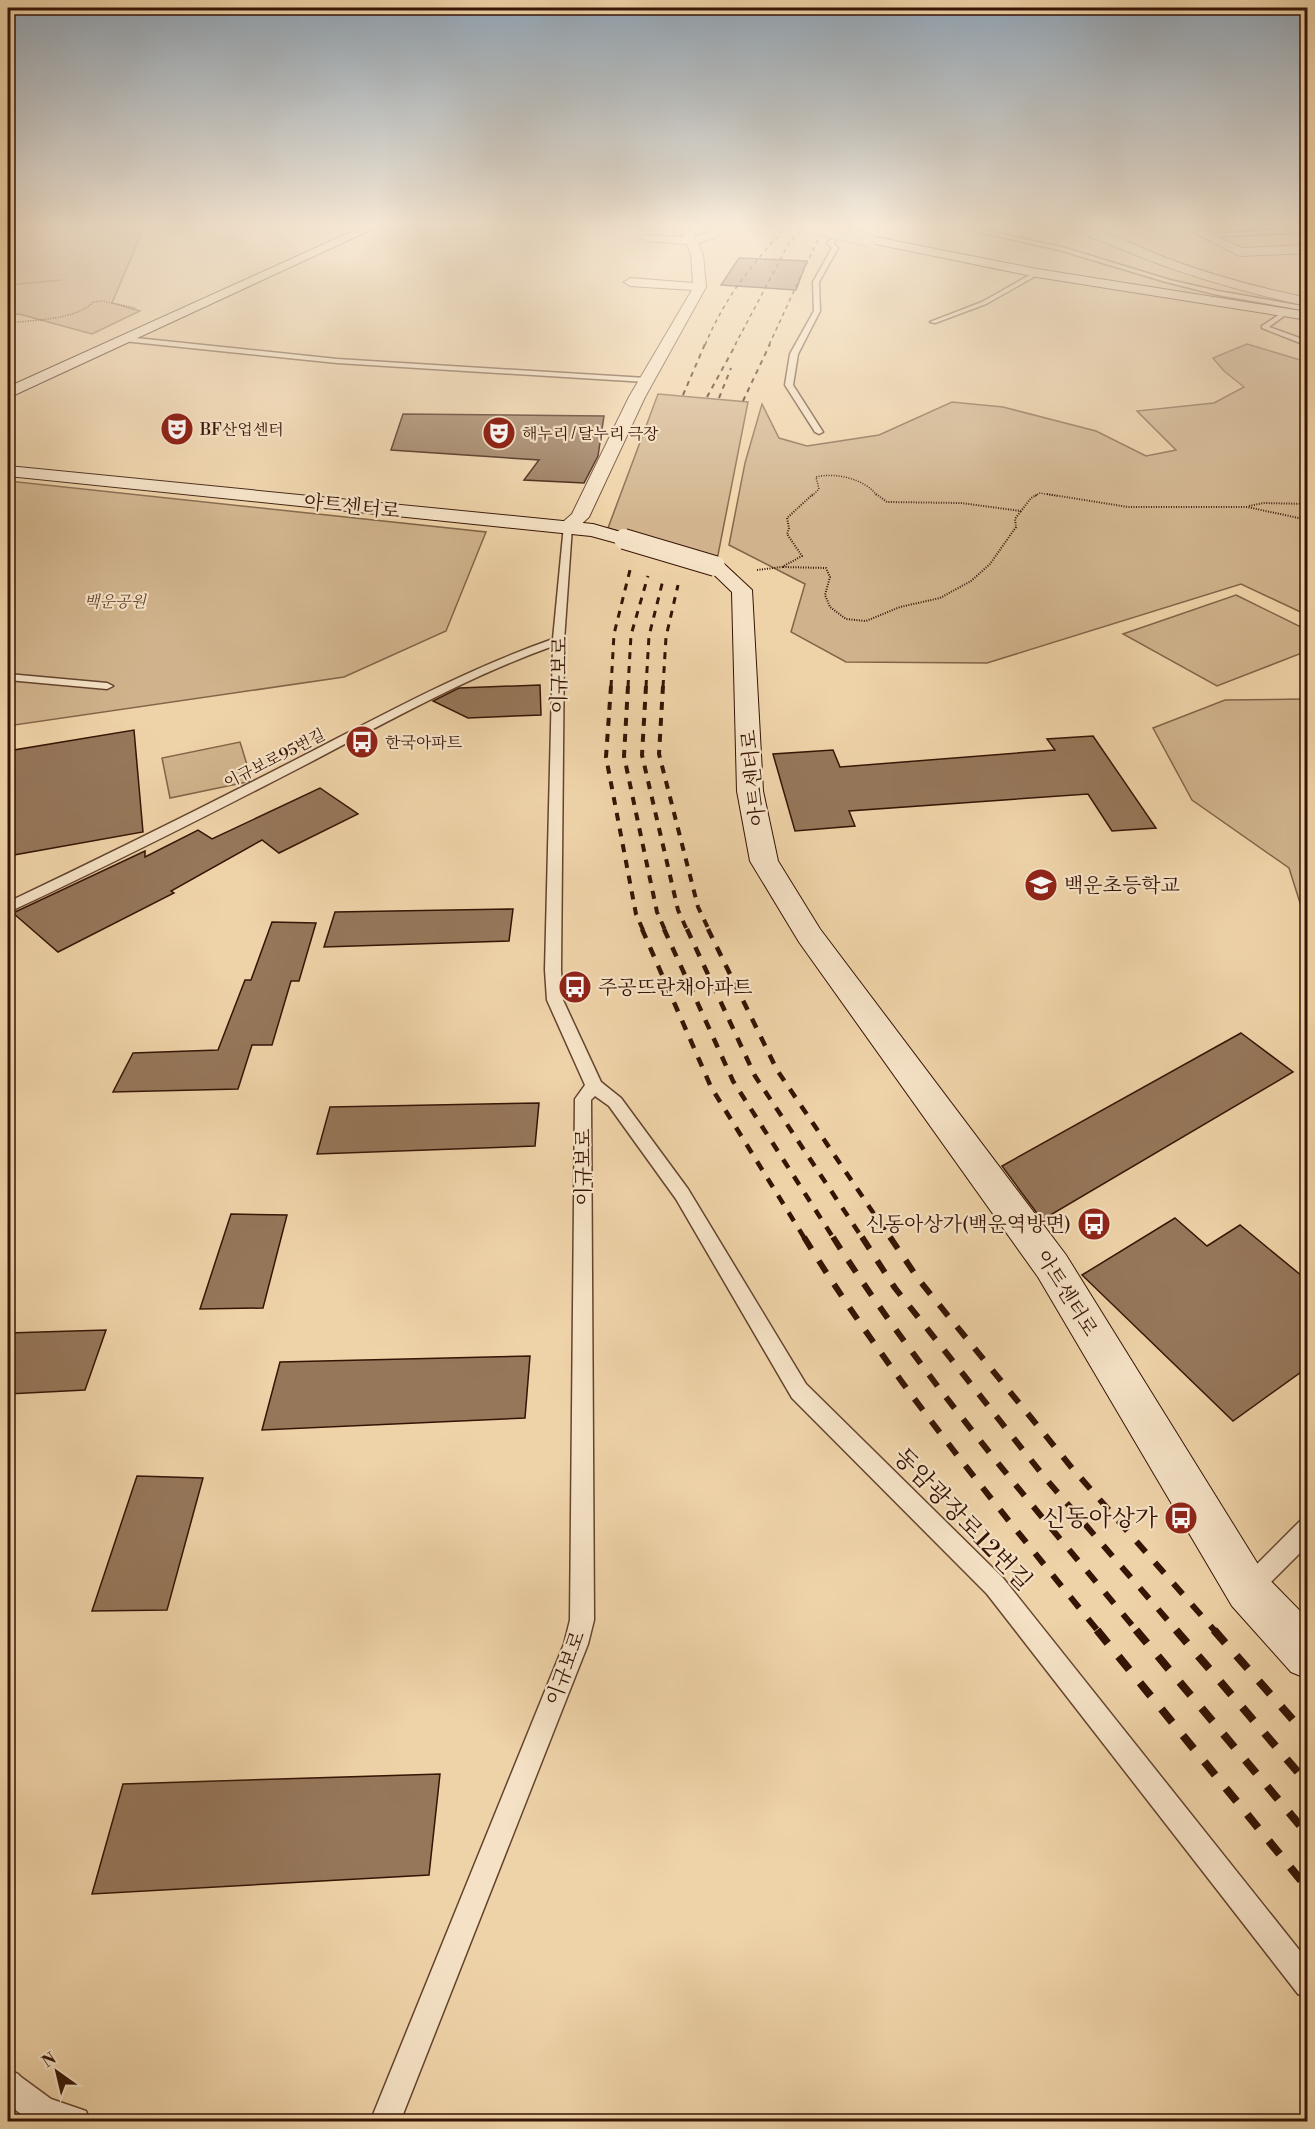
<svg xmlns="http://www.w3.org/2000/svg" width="1315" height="2129" viewBox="0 0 1315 2129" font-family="'Libre Bodoni','Noto Serif KR',serif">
<rect width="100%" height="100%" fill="#efd3a8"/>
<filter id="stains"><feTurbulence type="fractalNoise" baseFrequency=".00333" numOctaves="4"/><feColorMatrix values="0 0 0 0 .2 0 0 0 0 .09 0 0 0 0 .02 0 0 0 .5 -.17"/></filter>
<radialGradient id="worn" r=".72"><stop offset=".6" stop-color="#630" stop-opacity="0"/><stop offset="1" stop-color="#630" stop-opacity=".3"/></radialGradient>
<path fill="#d0b38c" stroke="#836448" stroke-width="1.5" d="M8,226H136L142,232L112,303L140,311L92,334L19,314L8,315Z
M1247,344L1307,362V615L1241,584L987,663L846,662L791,632L805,584L729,545L745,463L762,404L779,438L807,446L879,435L952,402L1003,407L1096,431L1146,456L1176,450L1137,411L1214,403L1244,387L1224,371L1213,358Z
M658,394L748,402L717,560L608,528Z
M8,481L486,532L446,631L344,677L8,726Z
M1236,595L1307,630V651L1217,686L1123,634Z
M1307,699H1308L1307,925L1289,868L1192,800L1153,728L1225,700Z
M240,742L252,781L170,798L162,758Z"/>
<path fill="#96775a" stroke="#361405" stroke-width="1.5" d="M739,258L807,261L796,290L721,285Z
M403,414L604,416L598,456L584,483L524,480L539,460L391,450Z
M540,685L541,715L468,718L433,701L459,688Z
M134,730L143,832L8,856V751Z
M1093,736L1156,828L1112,831L1088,794L849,811L855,826L795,831L773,754L833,750L840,767L1055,750L1047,739Z
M320,788L358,814L279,853L262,840L171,891L174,893L58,952L13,913L145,851V857L198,830L212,839Z
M513,909L509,941L324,947L335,912Z
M272,922L316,923L299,981H291L272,1045H252L238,1089L113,1092L133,1053L218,1050L245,980H251Z
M1241,1033L1293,1072L1042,1220L1002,1166Z
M539,1103L535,1146L317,1154L330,1107Z
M231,1214L287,1215L263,1308L200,1309Z
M1175,1218L1207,1246L1240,1225L1308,1281V1367L1233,1421L1082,1275Z
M106,1330L85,1390L8,1394V1333Z
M530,1356L525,1418L262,1430L280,1362Z
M137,1476L203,1478L167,1610L92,1611Z
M440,1774L429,1875L92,1894L123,1784Z"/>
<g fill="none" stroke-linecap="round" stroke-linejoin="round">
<g stroke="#64442e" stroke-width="3">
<path id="lane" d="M844,226H850L833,243L838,248L819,282L820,311L798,354L793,385L823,432L819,434L815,432L785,385L790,354L814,311L813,282L832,248L827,243Z
M952,226H962L1062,247L1170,280L1218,291L1308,307V311L1218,295L1166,282L1059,250Z
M1308,228V232L1204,237L1201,235Z
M1037,271L1039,274L986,304L935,323L930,322L982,302Z
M1283,312L1288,313L1269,327L1308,341V346L1262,328V326Z
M126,337L337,359L646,378L650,380L646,382L337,363L123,341Z
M564,525L572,527L564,641L561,970L563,1000L601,1082L621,1098L688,1189L806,1384L1003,1578L1308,1961V1998L1298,1994L987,1594L792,1398L676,1199L609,1106L595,1096L591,1100L594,1620L588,1644L400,2122H370L564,1644L570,1620L575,1099L585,1085L547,1000L545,970L553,646C467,677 387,722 307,764C210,814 112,864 13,910L8,911V902C105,856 202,808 297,759C381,716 464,670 553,639Z
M8,674L107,683L113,686L107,689L8,680Z
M1308,1518V1545L1257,1596L1249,1600L1241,1596L1237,1588L1241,1580L1300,1521Z
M8,2069L18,2074L21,2077L51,2099L86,2111L90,2122H31L8,2104Z"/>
</g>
<g stroke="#64442e" stroke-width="2">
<path id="street" d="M680,226H690L695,237L713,230L709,226H723L727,229L717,237L698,243L703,255L706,287L645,397L589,517L574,531H560L557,527L572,514L629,397L692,290L630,286L624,282L630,278L693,283L691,255L687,244L646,241L640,238L646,235L684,237Z
M1073,226C1098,224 1143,250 1169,259C1214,276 1260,288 1308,298V306C1241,292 1177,273 1114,246C1102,241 1083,236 1073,226Z
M1180,226H1194L1242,248L1308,245V253L1240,256Z"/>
</g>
<g stroke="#361405" stroke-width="2">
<path id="secondary" d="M364,226H379L8,398V387Z
M870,236L1037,269L1308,312V320L1037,277L866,242L864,240Z
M8,466L593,524L631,535L634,539L631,543L624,545L591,536L8,476Z
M715,560L722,562L752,590L763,791L778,861L820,929L1066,1255L1264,1574L1308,1619V1679L1291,1672L1232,1606L1038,1277L799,942L750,861L737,791L732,592L705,566L708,562Z"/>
</g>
<path stroke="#361405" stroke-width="1.5" stroke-dasharray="1 1.5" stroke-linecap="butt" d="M8,269L12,274L8,283
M8,285L61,280
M8,323C32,320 77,320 93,302L102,301L136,308
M812,496L819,489L816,477C835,472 866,479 877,496
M1035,496L1040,493L1057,496"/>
<path stroke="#361405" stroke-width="2" stroke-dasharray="1 1.5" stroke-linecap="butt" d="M876,494L887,502L961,503L1021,511L1031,498L1038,494
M1047,494L1128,507H1247L1308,520
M1249,506L1264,503L1308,504
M783,567L826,568L830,577L825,595L830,607L846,619L866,621L900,607L940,598L971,581L990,564L1016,527L1015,519L1021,511
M757,570L782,567L802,556L787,534L789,528L787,518L813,494"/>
<use href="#lane" fill="#f5e2c6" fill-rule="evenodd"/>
<use href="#street" fill="#f5e2c6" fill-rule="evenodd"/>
<use href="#secondary" fill="#f5e2c6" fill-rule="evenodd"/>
<path stroke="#361405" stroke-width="1.5" stroke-dasharray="4 4" stroke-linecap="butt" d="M705,345C726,295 751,266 787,226
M735,345L788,245L804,226
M769,345L824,226"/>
<path stroke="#361405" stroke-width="2" stroke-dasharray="5 5" stroke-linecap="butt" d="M683,395L705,344
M707,397L736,344
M719,398L731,368
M743,401L770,344"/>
<path stroke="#361405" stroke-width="3" stroke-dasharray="7 7" stroke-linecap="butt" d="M611,687L614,634L630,570
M628,687L631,635L648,576
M646,687L649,636L663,580
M663,687L666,637L678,585"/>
<path stroke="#361405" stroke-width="4" stroke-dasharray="8 8" stroke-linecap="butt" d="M611,686L606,757L636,914L643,930
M628,686L624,756L657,912L665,930
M646,686L642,755L678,910L687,930
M663,686L659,754L698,907L709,930"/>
<path stroke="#361405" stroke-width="4.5" stroke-dasharray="10 10" stroke-linecap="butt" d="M642,929L711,1087L805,1239
M664,929L733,1081L834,1239
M687,929L755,1076L863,1239
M708,929L777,1070L891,1239"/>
<path stroke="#361405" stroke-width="6" stroke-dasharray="14 14" stroke-linecap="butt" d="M804,1237C890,1377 995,1504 1098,1631
M833,1237C922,1377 1031,1504 1137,1631
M862,1237L895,1288L1046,1479L1177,1631
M890,1237L919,1280L1072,1468L1215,1631"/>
<path stroke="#361405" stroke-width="8" stroke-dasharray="17 17" stroke-linecap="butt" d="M1097,1630L1308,1889
M1136,1630L1308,1835
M1176,1630L1308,1784
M1214,1630L1308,1737"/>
<g stroke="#361405" stroke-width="14" stroke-linecap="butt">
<path id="secondary-bridge-far1" d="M810,226L870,240"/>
</g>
<g stroke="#361405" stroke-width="22" stroke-linecap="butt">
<path id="secondary-bridge" d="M624,539L715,566"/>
</g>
<use href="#secondary-bridge-far1" stroke="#f5e2c6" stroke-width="13"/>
<use href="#secondary-bridge" stroke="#f5e2c6" stroke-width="20"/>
</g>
<linearGradient id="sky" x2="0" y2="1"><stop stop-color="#91a6b8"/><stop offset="0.43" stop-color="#f8ebd8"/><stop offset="1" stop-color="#f8ebd8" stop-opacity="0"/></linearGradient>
<rect width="1315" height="524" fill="url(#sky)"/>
<defs>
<g id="theatre-disc" transform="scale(1.725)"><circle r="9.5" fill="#8f2418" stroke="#f5e2c6"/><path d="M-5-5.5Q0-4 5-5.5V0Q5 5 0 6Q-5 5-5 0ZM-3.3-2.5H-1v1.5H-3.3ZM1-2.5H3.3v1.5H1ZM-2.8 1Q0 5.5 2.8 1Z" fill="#fff"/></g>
<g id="bus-disc" transform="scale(1.725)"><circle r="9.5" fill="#8f2418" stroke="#f5e2c6"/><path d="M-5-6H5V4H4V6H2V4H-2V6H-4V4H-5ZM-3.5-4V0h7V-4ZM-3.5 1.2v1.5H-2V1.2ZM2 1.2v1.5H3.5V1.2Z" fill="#fff"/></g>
<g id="school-disc" transform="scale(1.725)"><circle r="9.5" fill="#8f2418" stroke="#f5e2c6"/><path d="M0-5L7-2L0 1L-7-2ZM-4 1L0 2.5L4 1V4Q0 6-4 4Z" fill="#fff"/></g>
</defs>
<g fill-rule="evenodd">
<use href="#theatre-disc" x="177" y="429"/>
<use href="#theatre-disc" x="499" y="433"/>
<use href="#bus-disc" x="362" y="742"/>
<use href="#school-disc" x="1041" y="885"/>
<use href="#bus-disc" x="575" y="987"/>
<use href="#bus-disc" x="1094" y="1224"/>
<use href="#bus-disc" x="1181" y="1518"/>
</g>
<g text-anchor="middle" stroke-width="4.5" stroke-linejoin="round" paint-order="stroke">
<g font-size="16" fill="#361405" stroke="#f5e2c6" text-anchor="start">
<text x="200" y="435">BF산업센터</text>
<text x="522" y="439">해누리 / 달누리 극장</text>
<text x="385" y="748">한국아파트</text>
</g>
<g font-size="16" font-style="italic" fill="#64442e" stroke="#f5e2c6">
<text x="115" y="607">백운공원</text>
</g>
<g font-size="16" fill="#361405" stroke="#f5e2c6">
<text transform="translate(274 758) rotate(-27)" y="6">이규보로95번길</text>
</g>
<g font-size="20" fill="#361405" stroke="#f5e2c6">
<text transform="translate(352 506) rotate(6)" y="7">아트센터로</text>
<text transform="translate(559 675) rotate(-89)" y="7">이규보로</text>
<text transform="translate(753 778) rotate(-96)" y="7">아트센터로</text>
<text transform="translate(583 1167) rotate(-90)" y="7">이규보로</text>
<text transform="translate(1067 1293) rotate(58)" y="7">아트센터로</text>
<text transform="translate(565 1668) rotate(-70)" y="7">이규보로</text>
</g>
<g font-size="20" fill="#361405" stroke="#f5e2c6" text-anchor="start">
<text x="1064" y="892">백운초등학교</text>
<text x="598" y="994">주공뜨란채아파트</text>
<text x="1071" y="1231" text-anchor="end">신동아상가(백운역방면)</text>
</g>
<g font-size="24" fill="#361405" stroke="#f5e2c6" text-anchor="end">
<text x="1158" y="1526">신동아상가</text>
</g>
<g font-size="24" fill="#361405" stroke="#f5e2c6">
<text transform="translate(963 1519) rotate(46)" y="8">동암광장로12번길</text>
</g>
</g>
<rect width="1315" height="2129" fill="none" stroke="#efd3a8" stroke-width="30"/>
<rect x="9" y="9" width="1297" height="2111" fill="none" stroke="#361405" stroke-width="3"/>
<rect x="15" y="15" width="1285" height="2099" fill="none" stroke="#361405" stroke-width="1.5"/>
<g transform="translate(57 2072) rotate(326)" stroke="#f5e2c6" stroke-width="4.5" paint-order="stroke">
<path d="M0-4.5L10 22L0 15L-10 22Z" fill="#361405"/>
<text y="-9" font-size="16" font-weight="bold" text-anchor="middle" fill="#361405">N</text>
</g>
<rect width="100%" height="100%" filter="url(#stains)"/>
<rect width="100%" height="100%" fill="url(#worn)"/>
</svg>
